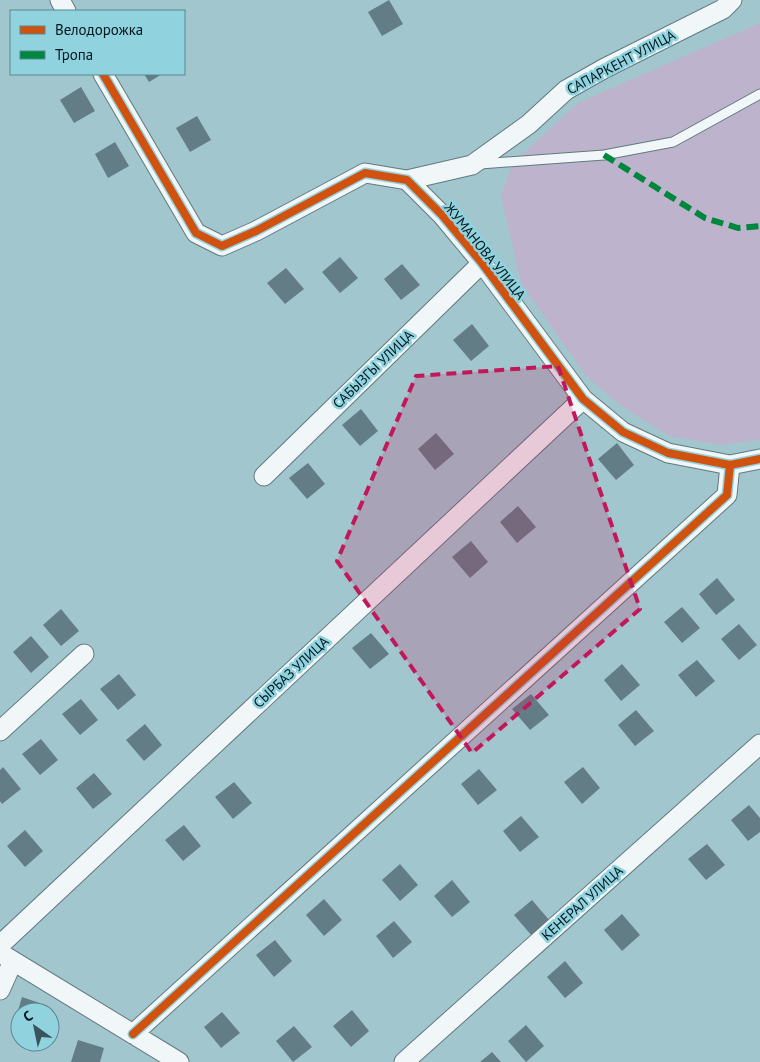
<svg xmlns="http://www.w3.org/2000/svg" width="760" height="1062" viewBox="0 0 760 1062" font-family="'PT Sans',sans-serif">
<rect width="100%" height="100%" fill="#a2c6ce"/>
<path fill="#bdb3cd" d="M760,23V440L721,445L669,436L620,405L586,376L521,283L501,196L512,164L578,103Z"/>
<path fill="#637d86" d="M389,0L403,24L382,36L368,12Z
M144,74H162L149,82Z
M81,87L95,111L74,123L60,100Z
M197,116L211,140L190,152L176,128Z
M115,142L129,166L108,178L95,154Z
M340,257L358,278L340,293L322,272Z
M402,264L420,285L401,300L384,279Z
M286,268L304,289L285,304L267,283Z
M472,324L489,346L471,361L453,340Z
M361,409L378,431L360,446L342,425Z
M436,433L454,454L435,470L418,449Z
M617,443L634,465L616,480L598,459Z
M308,463L325,484L307,499L289,478Z
M518,506L536,527L517,543L500,522Z
M471,541L488,562L470,578L452,557Z
M717,578L735,600L716,615L699,594Z
M682,607L700,628L682,643L664,622Z
M61,609L79,631L61,646L43,625Z
M739,624L757,645L739,660L721,639Z
M371,633L389,654L370,669L352,648Z
M31,636L49,657L31,673L13,652Z
M697,660L715,681L696,697L678,675Z
M622,664L640,685L621,701L604,680Z
M119,674L136,695L118,710L100,689Z
M531,694L549,715L530,730L512,709Z
M81,699L98,720L80,735L62,714Z
M636,710L654,731L635,746L618,725Z
M145,724L162,745L144,761L126,740Z
M41,739L58,760L40,775L22,754Z
M3,767L21,789L2,804L0,801V770Z
M583,767L600,788L582,804L564,782Z
M479,769L497,790L478,805L461,784Z
M94,773L112,794L93,809L76,788Z
M234,782L252,803L233,819L215,797Z
M749,805L760,818V832L748,841L731,820Z
M521,816L539,837L520,852L503,831Z
M184,825L201,846L183,861L165,840Z
M25,830L43,851L25,867L7,846Z
M707,844L725,865L706,880L688,859Z
M400,864L418,885L400,901L382,880Z
M452,880L470,902L452,917L434,896Z
M324,899L342,920L324,936L306,915Z
M532,900L550,921L532,936L514,915Z
M622,914L640,935L622,951L604,930Z
M394,921L412,942L393,958L376,936Z
M275,940L292,961L274,977L256,955Z
M565,961L583,983L565,998L547,977Z
M22,997L48,1006L46,1012H20V1022L15,1021Z
M352,1010L369,1031L351,1047L333,1026Z
M222,1012L240,1033L221,1048L204,1027Z
M526,1025L544,1046L526,1062L508,1041Z
M294,1026L312,1047L293,1062L276,1041Z
M78,1040L104,1048L100,1062H71Z
M492,1052L501,1062H480Z"/>
<g fill="none" stroke-linecap="round" stroke-linejoin="round">
<g stroke="#607a7f" stroke-width="11">
<path id="service" d="M480,164L604,155L673,142L760,94"/>
</g>
<g stroke="#607a7f" stroke-width="21">
<path id="minor" d="M60,0L66,11
M103,74L196,233L222,246L256,231L365,173L407,180L442,215L482,263L583,399L623,432L668,453L730,465L760,459
M407,180L472,165L529,124L566,90L605,68L723,9L732,0
M264,476L482,263
M0,731L84,654
M0,945L583,399
M0,953L179,1062
M0,990L13,961
M133,1034L727,495L730,465
M404,1062L760,744"/>
</g>
<use href="#service" stroke="#f1f6f8" stroke-width="9"/>
<use href="#minor" stroke="#f1f6f8" stroke-width="19"/>
<path stroke="#00873e" stroke-width="6" stroke-dasharray="12 6" stroke-linecap="butt" d="M604,155L705,218L738,228L760,226"/>
<g stroke="#91d2df" stroke-width="11">
<path id="cycleway" d="M103,74L196,233L222,246L256,231L365,173L407,180L442,215L482,263L583,399L623,432L668,453L730,465L760,459
M133,1034L727,495L730,465"/>
</g>
<use href="#cycleway" stroke="#d1520e" stroke-width="8"/>
</g>
<path fill="#c2185b" fill-opacity="0.2" stroke="#c2185b" stroke-width="4" stroke-dasharray="10 6" stroke-linejoin="round" d="M558,366L640,609L472,753L337,561L416,376Z"/>
<g text-anchor="middle" stroke-width="5" stroke-linejoin="round" paint-order="stroke">
<g font-size="14" fill="#00171c" stroke="#91d2df">
<text transform="translate(621 62) rotate(-28)" y="5">САПАРКЕНТ УЛИЦА</text>
<text transform="translate(485 251) rotate(51)" y="5">ЖУМАНОВА УЛИЦА</text>
<text transform="translate(373 369) rotate(-44)" y="5">САБЫЗГЫ УЛИЦА</text>
<text transform="translate(291 672) rotate(-43)" y="5">СЫРБАЗ УЛИЦА</text>
<text transform="translate(582 903) rotate(-42)" y="5">КЕНЕРАЛ УЛИЦА</text>
</g>
</g>
<rect x="10" y="10" width="175" height="65" fill="#91d2df" stroke="#578791"/>
<rect x="20" y="26" width="25" height="8" fill="#d1520e" stroke="#578791"/>
<text x="55" y="35" font-size="15" fill="#00171c">Велодорожка</text>
<rect x="20" y="51" width="25" height="8" fill="#00873e" stroke="#578791"/>
<text x="55" y="60" font-size="15" fill="#00171c">Тропа</text>
<g transform="translate(35 1027) rotate(327)"><circle r="24" fill="#91d2df" stroke="#578791"/>
<path d="M0-4L9 19L0 12L-9 19Z" fill="#39545a"/>
<text y="-8" font-size="14" font-weight="bold" text-anchor="middle" fill="#00171c">С</text>
</g>
</svg>
